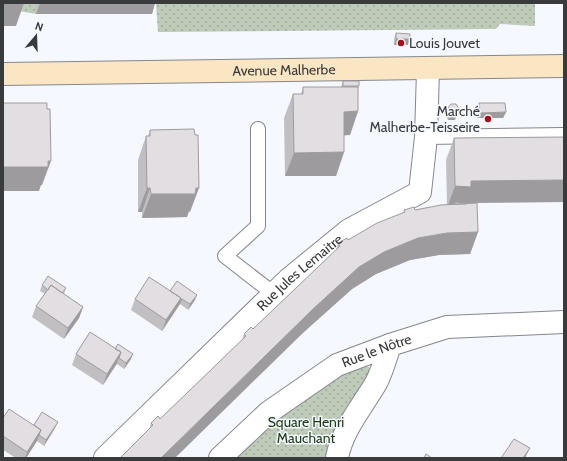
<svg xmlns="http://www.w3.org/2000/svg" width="567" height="461" viewBox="0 0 567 461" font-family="Cabin,sans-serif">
<defs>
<pattern id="park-dots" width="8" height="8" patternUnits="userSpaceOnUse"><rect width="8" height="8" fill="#becbb9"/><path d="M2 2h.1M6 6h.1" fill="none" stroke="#9ba698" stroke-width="1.8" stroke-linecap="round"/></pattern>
</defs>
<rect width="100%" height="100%" fill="#f5f8fe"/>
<path fill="url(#park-dots)" d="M19,3H36V14L19,11Z
M156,3H535V26L500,24L496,29L158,32Z
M362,363L369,367L370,374L330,458H231L239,449L335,374Z"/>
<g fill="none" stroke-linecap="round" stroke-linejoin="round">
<g stroke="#85878d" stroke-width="16">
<path id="lane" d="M258,129V226L225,256L274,294
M426,137L564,135"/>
</g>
<g stroke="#85878d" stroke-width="24">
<g id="street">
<path id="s1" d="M105,458L289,279L349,230L420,192L426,137L428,70"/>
<path id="s2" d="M220,458L269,412L337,365L390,345L447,327L564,322"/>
<path d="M337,458C342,430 362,407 376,383C382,372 386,357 390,345"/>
</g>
</g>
<g stroke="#85878d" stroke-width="24">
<g id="secondary">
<path id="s3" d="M3,74L564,66"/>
</g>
</g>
<use href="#lane" stroke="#fff" stroke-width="14"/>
<use href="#street" stroke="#fff" stroke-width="22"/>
<use href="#secondary" stroke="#fae6c2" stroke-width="22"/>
</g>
<path fill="#c2bfc2" d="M36,3H155L152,14H36Z
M396,33L408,45H394V39Z
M343,81L359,86L358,89V111L350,135H344V152L336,176H285L284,118L293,94H301L303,87H341Z
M479,103L506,112L503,118H477V109Z
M447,109L455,120H448L445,115Z
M150,130L190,212L189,211L187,217L142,218V212H138V160L146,136H148Z
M564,137V202L466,203L478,232L470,254L439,255L410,260L376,274L352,289L305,331L149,430L151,423L160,419L242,340L244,334L253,329L336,250L338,243L348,240L403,213L404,210H415L447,205L446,160L454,138Z
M42,285L66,288L64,294L83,307L79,318L64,339L32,317L36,306L45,294L40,291Z
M170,291L195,300L188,310L180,304L162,331L131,310L135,299Z
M90,332L131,359L124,369L117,364L103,385L72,365L76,354Z
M3,418L34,425L55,428L44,446L37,441L26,458H16L3,450Z"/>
<path fill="#9e9b9e" d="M3,3H24L16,26H3Z
M40,3H155L152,14H36Z
M396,39H410L408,45H394Z
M459,109L455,120H448L450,114Z
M358,111L350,135L335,136L344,112Z
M506,112L503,118H477L480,113Z
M344,152L336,176H285L294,153Z
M51,161L42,185H41L39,191H3V167Z
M564,180V202L466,203L455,202L453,208H447L455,186L471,181Z
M147,188H150L142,212H138Z
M196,188H199L190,212L189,211L187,217L142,218L151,194Z
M478,232L470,254L439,255L410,260L376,274L352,289L305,331L175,458H161L313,309L359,267L384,252L418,238L447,233Z
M197,295L195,300L188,310L190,304Z
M181,298L182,299L180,304L162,331L166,320Z
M83,307L79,318L64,339L68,328Z
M121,352L117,363L103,385L107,374Z
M133,354L131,359L124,369L126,363Z
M58,422L55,428L44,446L46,440Z
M41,430L37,441L26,458H25L27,452Z
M530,448L525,458H523Z"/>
<path fill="#e2dee2" stroke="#9e9b9e" d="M396,33L410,34V39H396Z
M343,81H359V86H343Z
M303,87H358V111L344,112V152L294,153L293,94H303Z
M3,103H47V109H50L51,161H48V167H3Z
M479,103H505L506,112L480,113Z
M451,104H456L459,109L457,114H450L447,109Z
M194,129L195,135H198L199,188H196L195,194H151L150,188H147L146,136H150V130Z
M564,137V180L471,181V187L455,186L454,138Z
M455,202L466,203V204H455Z
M477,203L478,232L447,233L418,238L384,252L359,267L313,309L161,458H120L153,425L151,423L158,416L160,419L246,336L244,334L251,327L253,329L340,246L338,243L347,238L348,240L377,223L405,212L404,210L414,207L415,210L441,205Z
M48,276L66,288L62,293L51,285L48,290L42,285Z
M149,277L181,298L166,320L135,299Z
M177,281L197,295L190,304L182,299L179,304L181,298L170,291Z
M51,285L83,307L68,328L36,306Z
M90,332L121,352L107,374L76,354Z
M118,344L133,354L126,363L119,358L121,352L115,349Z
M9,409L41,430L27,452L3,436V418Z
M42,412L58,422L46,440L39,435L41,430L34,425Z
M514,439L530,448L523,458H501Z
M426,454L432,458H424Z"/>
<g fill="#a60e1e" stroke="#f5f8fe" stroke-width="1.5">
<circle cx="401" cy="43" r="4"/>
<circle cx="488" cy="119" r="4"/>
</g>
<g text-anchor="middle" stroke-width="3" stroke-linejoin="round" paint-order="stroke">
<g font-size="14" fill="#393a3c" stroke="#f5f8fe" text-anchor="start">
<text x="409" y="48">Louis Jouvet</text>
<text x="480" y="116" text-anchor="end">Marché<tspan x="480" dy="16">Malherbe-Teisseire</tspan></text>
</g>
<g font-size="14" fill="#393a3c" stroke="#f5f8fe">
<text dy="5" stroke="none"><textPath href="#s3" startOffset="281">Avenue Malherbe</textPath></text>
<text dy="5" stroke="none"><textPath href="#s1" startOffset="269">Rue Jules Lemaitre</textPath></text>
<text dy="5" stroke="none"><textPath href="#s2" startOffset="192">Rue le Nôtre</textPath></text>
</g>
<g font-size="14" fill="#1c3b12" stroke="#f5f8fe">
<text x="306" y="427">Square Henri<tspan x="306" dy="16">Mauchant</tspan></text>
</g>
</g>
<rect width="567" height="461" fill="none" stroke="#393a3c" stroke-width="8"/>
<g transform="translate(36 36) rotate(19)" stroke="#f5f8fe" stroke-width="3" paint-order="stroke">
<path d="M0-3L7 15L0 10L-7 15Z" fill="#393a3c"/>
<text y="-6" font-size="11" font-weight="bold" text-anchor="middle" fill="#393a3c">N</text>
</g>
</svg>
